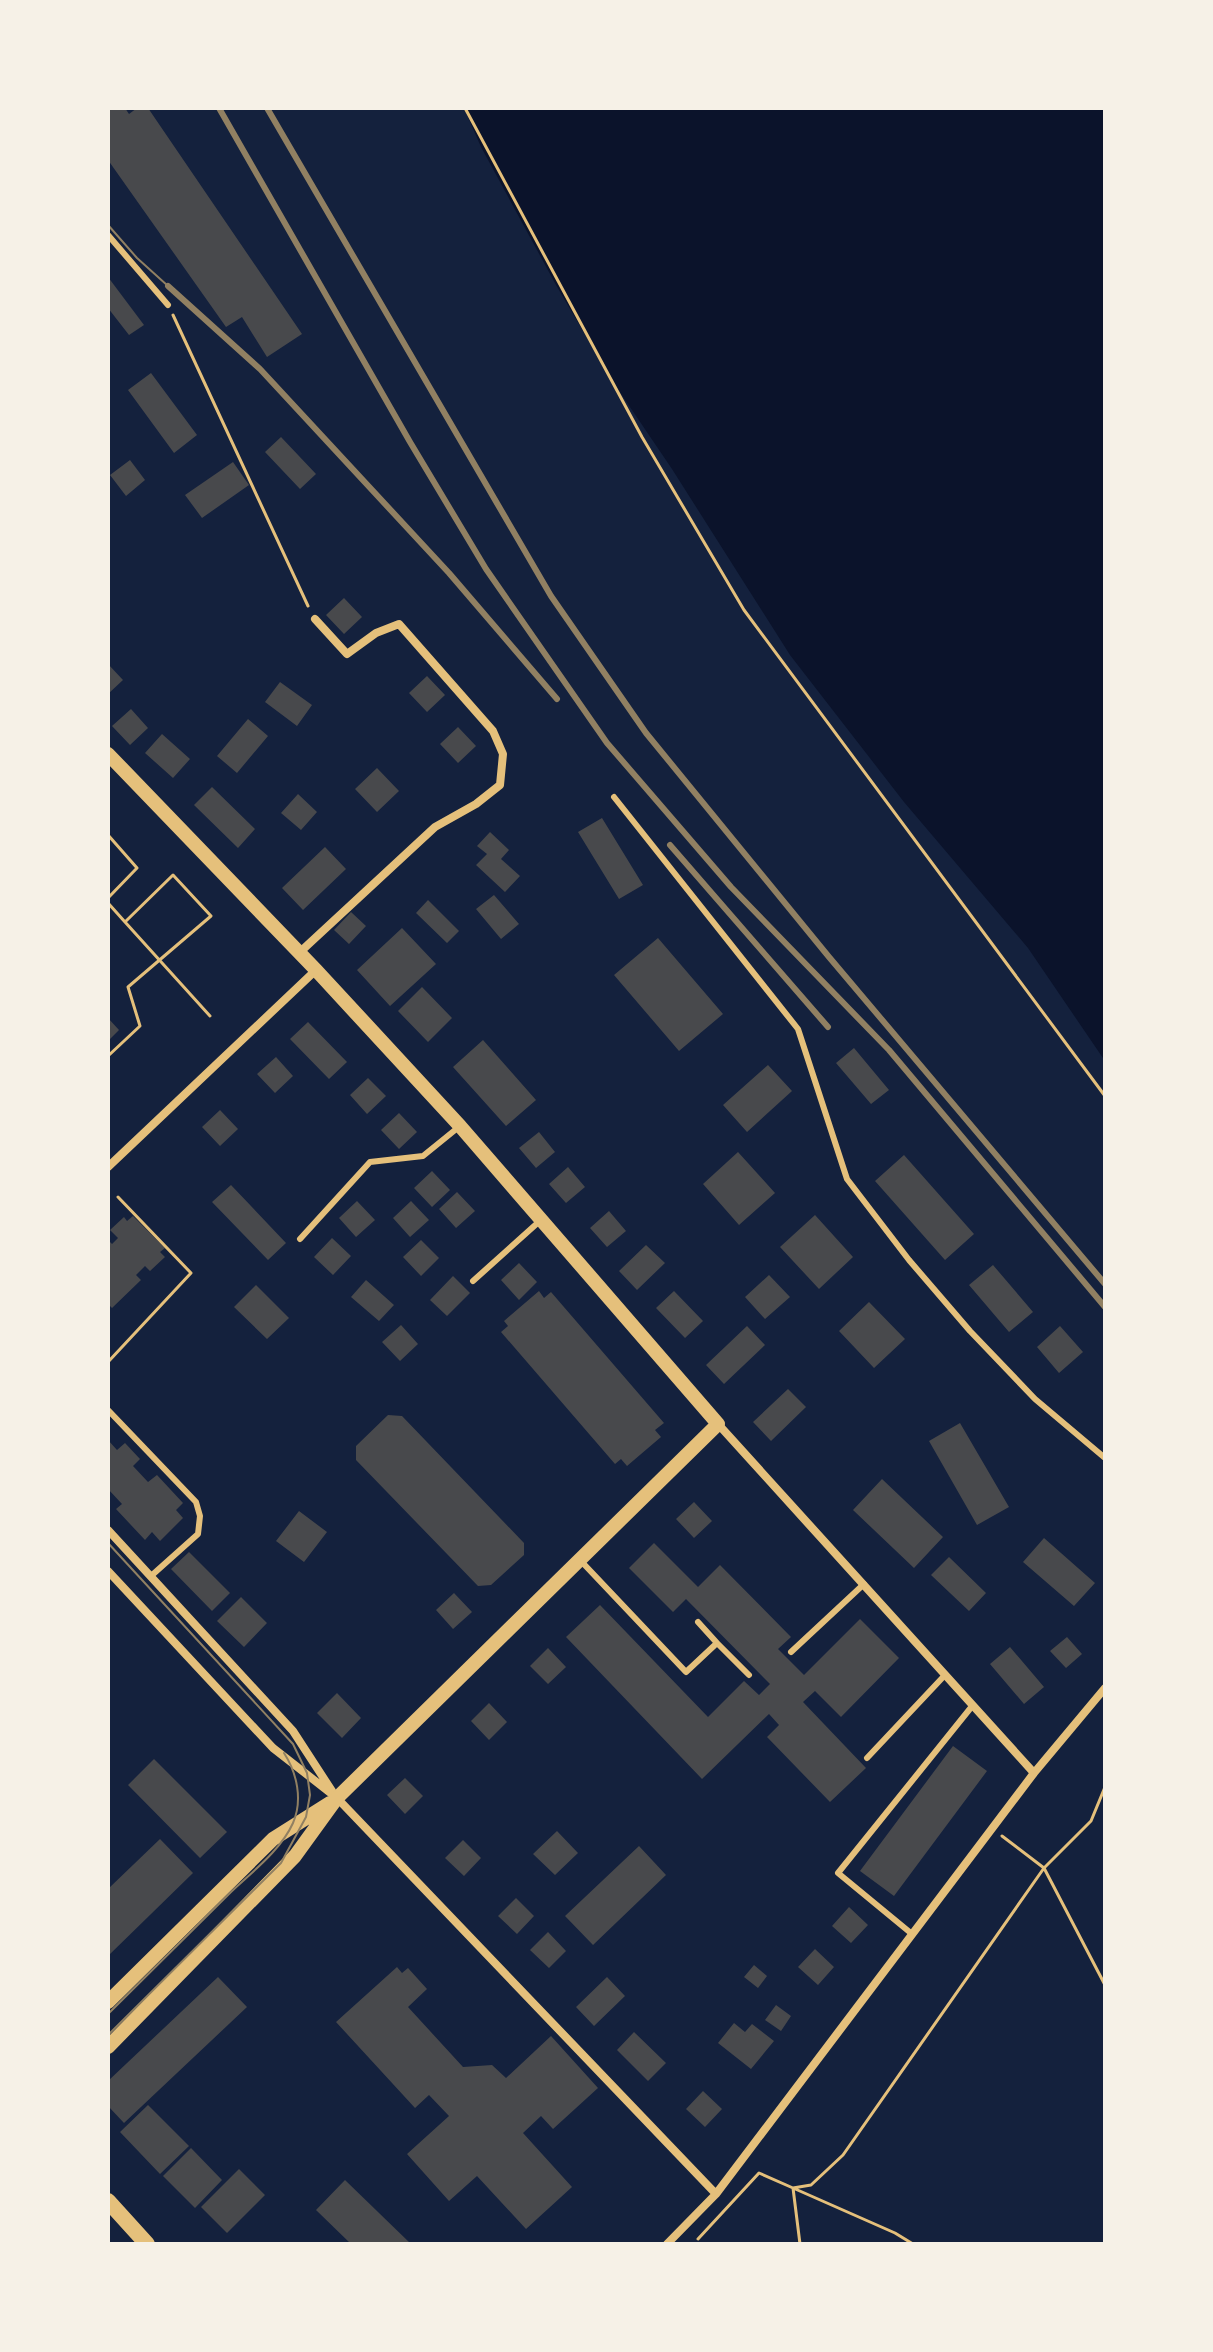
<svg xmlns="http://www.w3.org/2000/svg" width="1213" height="2352" viewBox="0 0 1213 2352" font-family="'IBM Plex Serif',serif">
<rect width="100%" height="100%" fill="#14213d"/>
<path fill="#0b132b" d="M464,108H1105V1061L1028,948L904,802L790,655L672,469L613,382L556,285L481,147Z"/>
<path fill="#48494c" d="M108,108H125L129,114L137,108H148L302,334L267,357L242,317L226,327L108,160Z
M108,277L144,325L129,335L108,308Z
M151,373L197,435L174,453L128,390Z
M281,437L316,474L300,489L265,452Z
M130,460L145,480L126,496L110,475Z
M233,462L249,485L202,518L185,495Z
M344,598L362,617L344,634L326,615Z
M108,664L123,680L108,694Z
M427,676L445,695L427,712L409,693Z
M280,682L312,705L297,726L265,702Z
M131,709L148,728L130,745L112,726Z
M248,719L268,736L237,773L217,756Z
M458,727L476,746L458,763L440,744Z
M162,734L190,759L173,778L145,753Z
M377,768L399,791L377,812L355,789Z
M212,787L255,829L238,848L194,805Z
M298,794L317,812L301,830L281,813Z
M602,818L643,885L619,899L578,832Z
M490,832L509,850L501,859L520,876L505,892L476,865L487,854L477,846Z
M325,847L346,869L303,910L282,888Z
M494,895L519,924L501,939L476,909Z
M428,900L459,931L447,943L416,913Z
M351,912L366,926L349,944L334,930Z
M402,928L436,964L390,1006L357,970Z
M658,938L723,1014L679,1051L614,975Z
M422,987L452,1018L428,1042L398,1011Z
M108,1018L119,1030L108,1041Z
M308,1022L347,1062L329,1079L290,1039Z
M483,1040L536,1100L506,1126L453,1067Z
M854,1048L889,1090L871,1104L836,1063Z
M276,1057L293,1076L275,1093L257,1074Z
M768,1065L792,1091L747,1132L723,1105Z
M368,1078L386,1096L367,1114L350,1095Z
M220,1110L238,1129L220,1146L202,1127Z
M399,1113L417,1132L399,1149L381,1130Z
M539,1132L555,1152L536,1168L519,1148Z
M738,1152L775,1193L739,1225L703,1184Z
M904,1155L974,1234L945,1260L875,1181Z
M568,1167L585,1187L566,1203L549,1184Z
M432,1171L450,1190L432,1207L414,1188Z
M231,1185L286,1243L268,1260L212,1202Z
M457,1192L475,1211L456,1228L439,1209Z
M357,1201L375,1220L356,1237L339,1218Z
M411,1201L429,1220L410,1237L393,1218Z
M609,1211L626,1231L607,1247L590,1228Z
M815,1215L853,1257L819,1289L780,1247Z
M133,1216L165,1248L160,1252L165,1257L150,1271L145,1266L136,1275L141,1280L112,1308L108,1304V1240L112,1244L118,1238L110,1230L124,1217L127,1221Z
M332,1238L351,1256L333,1275L314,1257Z
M421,1240L439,1258L421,1276L403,1257Z
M646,1245L665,1263L637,1290L619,1271Z
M519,1263L537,1282L519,1300L501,1280Z
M993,1265L1033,1312L1009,1332L969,1285Z
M769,1275L790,1297L765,1319L745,1297Z
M453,1276L470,1293L447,1316L430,1300Z
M366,1280L394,1305L379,1321L351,1297Z
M256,1285L289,1318L267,1339L234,1307Z
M539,1291L544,1298L551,1292L664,1423L655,1430L661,1437L627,1466L621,1459L615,1464L501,1332L508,1326L504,1321Z
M674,1291L703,1321L685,1338L656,1308Z
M869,1302L905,1339L874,1368L839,1331Z
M401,1325L418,1344L400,1361L382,1342Z
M747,1326L765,1345L724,1384L706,1365Z
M1060,1326L1083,1352L1059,1373L1037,1347Z
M788,1389L806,1407L771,1441L753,1422Z
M388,1415L402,1416L524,1543V1555L491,1585L478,1586L356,1460V1446Z
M960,1423L1009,1507L977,1525L929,1441Z
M108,1440L117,1450L125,1443L140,1459L133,1466L148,1482L157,1475L183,1503L176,1510L183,1518L160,1541L152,1532L145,1540L116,1509L122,1504L108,1489Z
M882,1479L943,1537L914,1568L853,1510Z
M694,1502L712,1521L694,1538L676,1519Z
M299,1511L327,1532L304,1562L276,1541Z
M1044,1538L1095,1583L1074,1606L1023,1562Z
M654,1543L698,1587L720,1565L791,1637L778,1649L804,1675L860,1619L899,1658L841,1717L815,1691L803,1702L866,1768L830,1802L767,1737L779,1725L769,1714L702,1779L566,1637L600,1605L708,1717L744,1681L759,1695L770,1684L686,1599L673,1612L629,1568Z
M189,1552L230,1593L212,1611L171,1569Z
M949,1557L986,1593L969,1611L931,1575Z
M454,1593L472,1612L453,1629L436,1610Z
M241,1597L267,1623L244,1647L217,1621Z
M1067,1637L1082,1654L1066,1668L1050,1651Z
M1010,1647L1044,1687L1024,1704L990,1664Z
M548,1648L566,1667L548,1684L530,1666Z
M337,1693L361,1718L342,1738L317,1713Z
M489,1703L507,1722L489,1740L471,1721Z
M953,1746L987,1771L894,1896L860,1871Z
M154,1759L227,1832L200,1858L128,1785Z
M405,1778L423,1796L405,1814L387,1795Z
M557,1831L578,1853L555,1875L533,1854Z
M160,1839L193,1873L108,1956V1889Z
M463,1840L481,1858L464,1876L445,1858Z
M639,1846L666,1875L593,1945L565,1916Z
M516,1898L534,1916L517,1934L498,1916Z
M849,1907L868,1925L851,1943L832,1926Z
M548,1932L566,1951L549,1968L530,1950Z
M815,1949L834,1967L818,1985L798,1967Z
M754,1965L767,1976L758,1988L744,1977Z
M397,1967L402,1973L408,1968L427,1989L408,2007L463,2067L492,2065L506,2078L551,2036L598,2088L553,2129L541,2116L523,2133L572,2187L526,2229L477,2176L449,2201L407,2154L449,2116L429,2095L415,2108L336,2022Z
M218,1977L247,2007L124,2123L108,2106V2081Z
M607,1977L625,1996L594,2026L576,2007Z
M776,2005L791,2016L781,2031L765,2020Z
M734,2023L745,2032L752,2024L774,2041L751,2069L718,2043Z
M634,2032L666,2063L648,2081L617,2050Z
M703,2091L722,2109L705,2127L686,2109Z
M148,2105L189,2146L160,2174L120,2132Z
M191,2148L222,2180L195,2208L163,2176Z
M239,2169L265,2195L227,2233L201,2207Z
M345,2180L411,2244H351L316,2210Z"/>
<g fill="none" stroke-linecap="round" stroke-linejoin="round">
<path stroke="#e5c07b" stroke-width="3" d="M465,108L642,437L744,610L1105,1096
M173,315L308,606
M108,835L137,868L108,898
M108,903L125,922L173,875L211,916L128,987L140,1026L108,1056
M125,922L210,1016
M108,1362L191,1273L118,1197
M1002,1836L1044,1868L1091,1821L1105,1787
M793,2188L811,2185L843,2155L1044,1868L1105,1985
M793,2188L895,2233L913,2244
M698,2239L759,2173L793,2188L800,2244"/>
<path stroke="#e5c07b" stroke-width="6" d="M108,235L168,305
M614,797L798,1029L847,1179L909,1260L970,1331L1035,1399L1105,1458
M300,1239L370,1162L423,1156L460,1126
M473,1281L542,1219
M108,1410L196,1502L200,1516L198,1534L151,1576
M580,1560L686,1672L717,1643L698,1622
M717,1643L749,1675
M791,1652L864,1584
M867,1758L945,1675
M912,1934L838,1873L973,1705"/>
<path stroke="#e5c07b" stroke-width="8" d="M299,953L435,827L476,804L500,785L503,754L493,731L399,624L376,633L347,654L315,619
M108,1167L316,970
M718,1424L1034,1773
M108,1530L293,1731L332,1791
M108,1571L273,1748L337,1798L716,2194
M667,2244L716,2194L1034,1773L1105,1688"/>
<path stroke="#e5c07b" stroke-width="14" d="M108,754L316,970L460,1126L718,1424L337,1798L295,1856L108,2047
M108,2002L273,1839L330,1803"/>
<path stroke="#e5c07b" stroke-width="16" d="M108,2201L147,2244"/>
<path stroke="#918062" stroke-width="2" d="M108,225L137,258L168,286
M108,1543L293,1744L307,1773L310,1795L306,1817L281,1863L108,2035
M108,2014C149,1973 190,1933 231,1892C252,1872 281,1850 293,1823C303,1800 297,1773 284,1753"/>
<path stroke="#918062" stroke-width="6" d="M219,108L410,442L486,569L607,743L731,887L889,1050L1105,1307
M267,108L551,596L646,733L829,957L1105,1284
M168,286L260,369L449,573L557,699
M670,845L828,1027"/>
</g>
<rect width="1213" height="2352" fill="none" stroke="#f6f1e7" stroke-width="220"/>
</svg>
